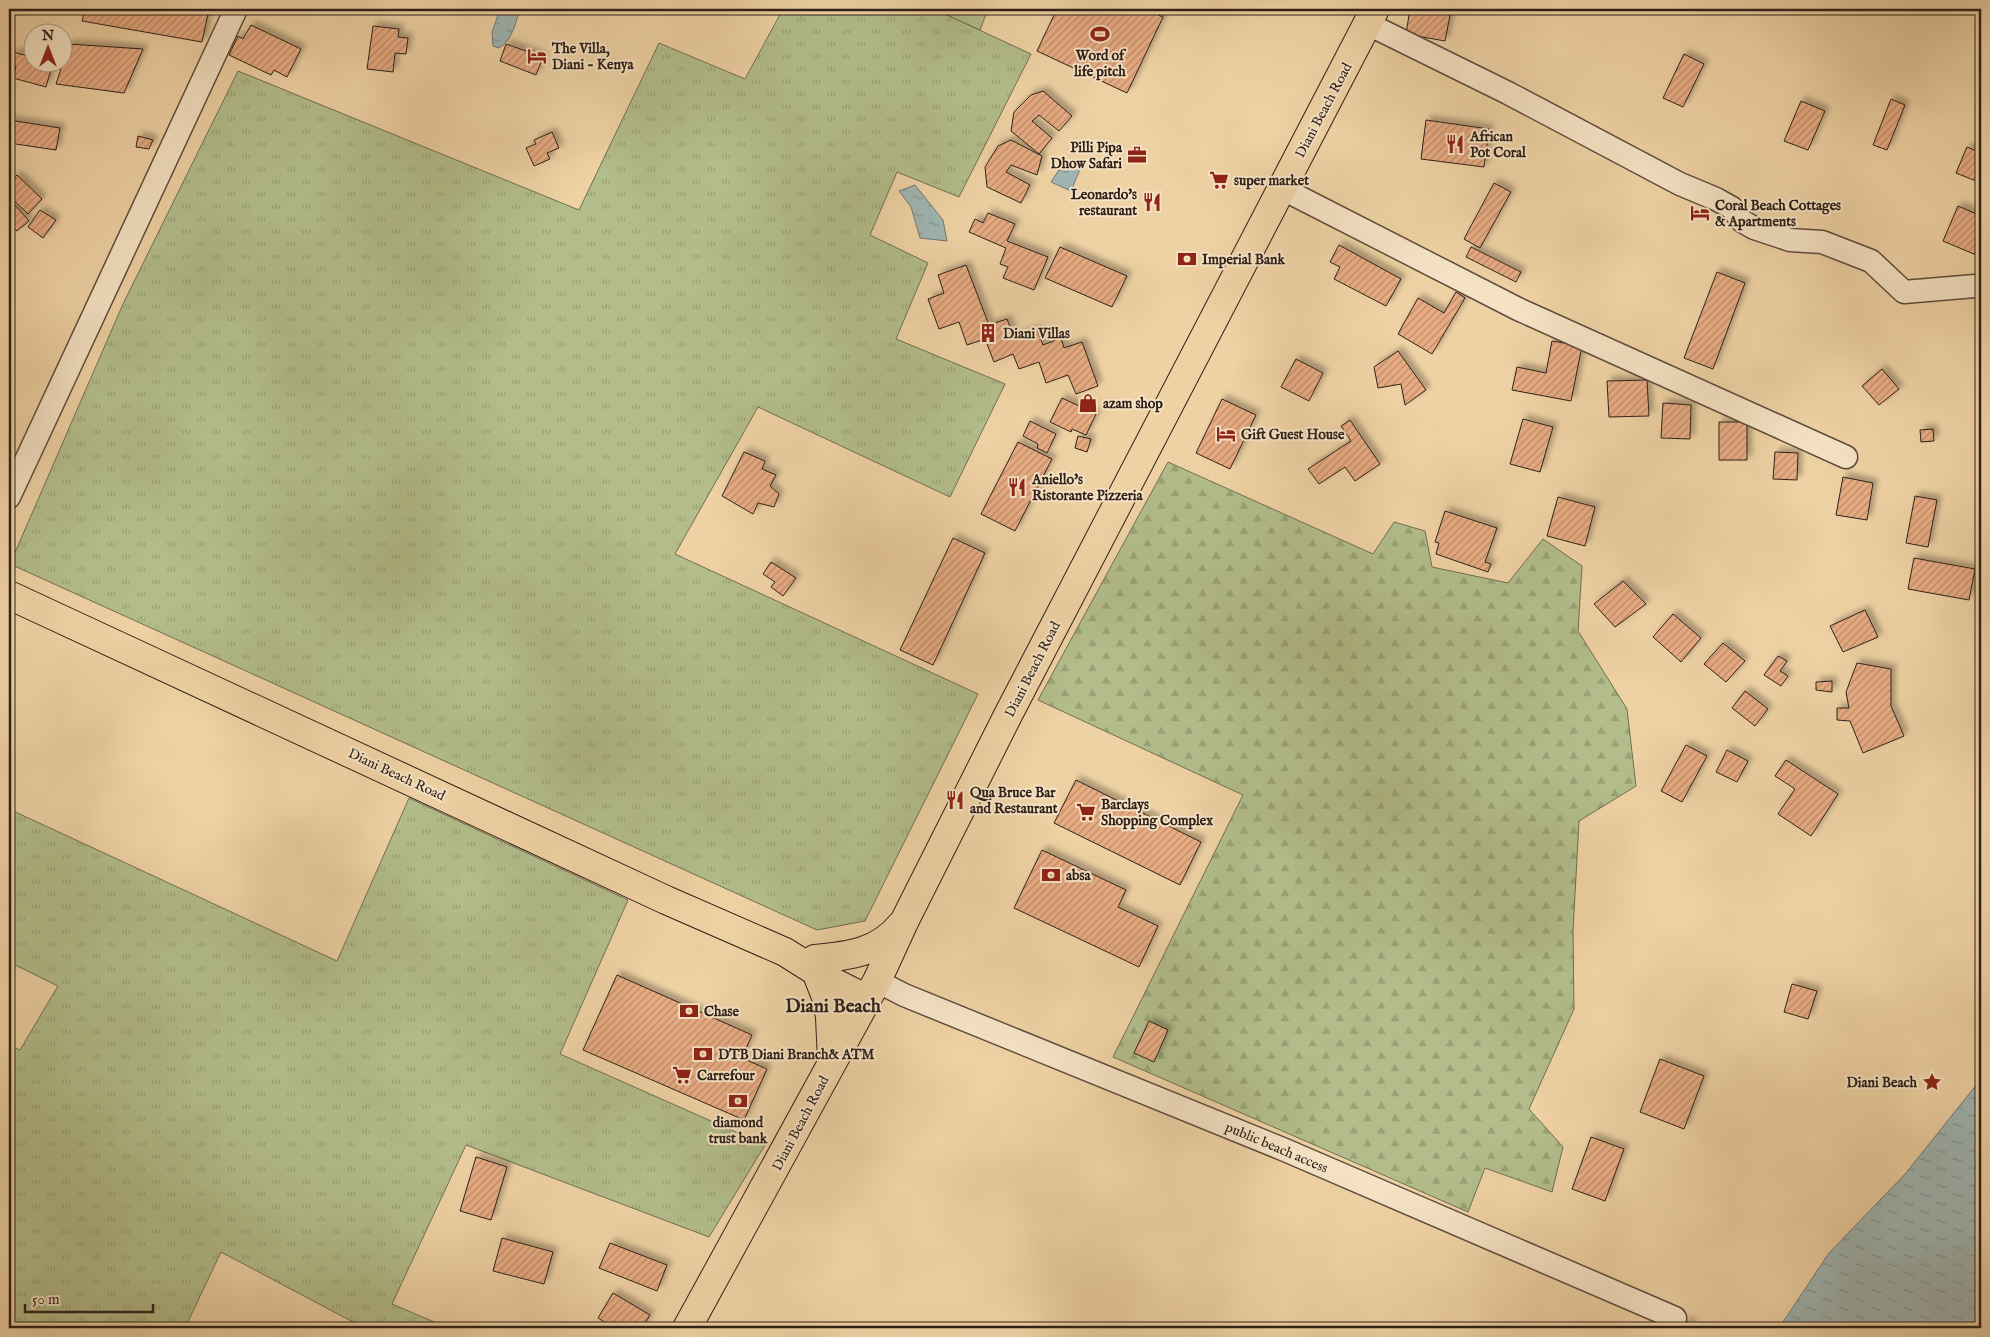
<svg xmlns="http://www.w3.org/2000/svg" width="1990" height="1337" viewBox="0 0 1990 1337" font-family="'IM FELL English',serif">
<defs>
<pattern id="grass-tufts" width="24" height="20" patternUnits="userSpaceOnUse" patternTransform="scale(1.25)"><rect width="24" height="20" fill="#b2bd8b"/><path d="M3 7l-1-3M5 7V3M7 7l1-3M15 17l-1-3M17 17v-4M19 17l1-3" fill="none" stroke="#99a277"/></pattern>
<pattern id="forest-firs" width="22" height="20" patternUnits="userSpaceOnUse" patternTransform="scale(1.25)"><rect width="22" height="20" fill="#b2bd8b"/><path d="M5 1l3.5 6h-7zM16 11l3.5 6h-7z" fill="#99a277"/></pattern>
<pattern id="water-ripples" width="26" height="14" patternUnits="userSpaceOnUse" patternTransform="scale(1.25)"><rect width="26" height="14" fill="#9fb5b2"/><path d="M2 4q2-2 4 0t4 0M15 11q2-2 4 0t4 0" fill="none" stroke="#829390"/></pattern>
<pattern id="building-hatch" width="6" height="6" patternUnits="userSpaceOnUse" patternTransform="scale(1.25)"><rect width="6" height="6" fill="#e8ac83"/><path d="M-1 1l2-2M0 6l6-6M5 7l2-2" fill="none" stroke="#bc8c6a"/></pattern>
<filter id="shadow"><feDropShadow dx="4.5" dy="-4.5" stdDeviation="2.5" flood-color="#0004"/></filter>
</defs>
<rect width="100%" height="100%" fill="#efd2a4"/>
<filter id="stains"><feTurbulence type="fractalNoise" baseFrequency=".004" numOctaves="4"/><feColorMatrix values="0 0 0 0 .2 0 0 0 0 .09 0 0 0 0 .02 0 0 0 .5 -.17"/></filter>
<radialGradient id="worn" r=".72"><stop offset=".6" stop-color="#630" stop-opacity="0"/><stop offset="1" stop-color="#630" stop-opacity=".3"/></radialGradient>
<path fill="url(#grass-tufts)" stroke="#706e52" d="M783,9H934L1031,54L959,197L897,172L870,235L928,263L896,339L1005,384L950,497L758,407L675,554L978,694L865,921L817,930L10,564L123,304L238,71L579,210L659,43L745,79Z
M409,798L628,900L560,1054L765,1145L709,1237L466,1145L392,1304L448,1328H351L353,1322L221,1252L185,1328H9V1045L20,1050L58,986L9,962V809L337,961Z"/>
<path fill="url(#forest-firs)" stroke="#706e52" d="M1168,462L1373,554L1394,522L1425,531L1432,567L1508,583L1543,539L1582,566L1578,631L1627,709L1636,786L1579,821L1573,931L1574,1009L1529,1109L1563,1147L1552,1192L1485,1168L1468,1212L1113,1057L1243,795L1038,700Z"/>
<path fill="#b2bd8b" stroke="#706e52" d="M934,9H988L980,30Z"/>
<path fill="url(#water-ripples)" stroke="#727975" d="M500,9H520C516,22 512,41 499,48L493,46L492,32Z
M1066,159L1081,167L1071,191L1051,182Z
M915,185L943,220L947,241L920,238L911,207L899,191Z
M1981,1079V1328H1779L1829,1253L1906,1173Z"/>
<path fill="url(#building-hatch)" stroke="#2e2019" filter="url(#shadow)" d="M85,9H124L137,12V9H161L181,13L182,9H209L202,42L82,21Z
M1057,9H1145L1163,17L1127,93L1037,51Z
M1410,9L1450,15L1445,41L1406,34Z
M251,25L301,49L287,77L274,70L271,75L229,55L238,36L243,39Z
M373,26L399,29L398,37L408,38L406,54L395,53L393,72L367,69Z
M69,44L143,49L124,93L56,84Z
M506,44L543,57L536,75L500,61Z
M13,52L32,57V62H53L46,87L13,78L16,66L10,65Z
M1684,54L1704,64L1683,107L1663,98Z
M1043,91L1072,116L1059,131L1039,115L1032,121L1052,138L1039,154L1011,131L1014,112L1031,95Z
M1891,99L1905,105L1887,150L1873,145Z
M1801,101L1825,111L1808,150L1784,141Z
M9,120L60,128L56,150L9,143Z
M1426,120L1489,129L1484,167L1421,159Z
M552,132L559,148L547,153L550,159L534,166L526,148L536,144L534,140Z
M138,136L153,140L149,149L136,147Z
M1011,140L1042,156L1037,175L1011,165L1006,172L1030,185L1021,203L987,187L985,167L998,146Z
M1967,147L1981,153V183L1956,173Z
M17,175L42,199L28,214L9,196V184Z
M1494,183L1511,192L1480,248L1464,239Z
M9,198L29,221L17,231L9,224Z
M1958,206L1981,216V257L1943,241Z
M40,210L56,220L43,238L28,227Z
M988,213L1015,224L1007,241L1048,257L1034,290L1003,278L1008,267L1000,264L1006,248L969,232L975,219L983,223Z
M1339,245L1401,279L1386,306L1334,279L1340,267L1330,262Z
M1060,247L1127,276L1112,307L1045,278Z
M1471,247L1521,272L1516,282L1466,257Z
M966,265L989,325L1007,319L1014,337L1037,329L1043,345L1061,338L1064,348L1082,342L1098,386L1076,394L1068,375L1046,383L1039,362L1019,369L1013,354L994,362L985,339L967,345L959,322L939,329L928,299L944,293L938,275Z
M1717,272L1745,283L1713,369L1684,358Z
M1456,292L1465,298L1432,354L1398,334L1418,298L1444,313Z
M1552,341L1582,346L1571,401L1512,390L1517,367L1546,373Z
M1398,351L1426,390L1405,405L1401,384L1378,388L1374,367Z
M1296,359L1323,373L1309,401L1281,387Z
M1882,369L1899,389L1879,405L1862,386Z
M1647,380L1649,416L1609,417L1607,381Z
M1062,398L1096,414L1086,435L1072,429L1071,432L1050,422Z
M1222,399L1256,415L1230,469L1196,453Z
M1663,403L1691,405L1690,439L1661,438Z
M1523,419L1553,427L1540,472L1510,464Z
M1350,420L1380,464L1355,481L1345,467L1319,484L1308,469L1351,441L1341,426Z
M1030,421L1056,434L1047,453L1037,448L1038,444L1023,436Z
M1719,422H1747V460H1719Z
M1933,429L1934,441L1921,442L1920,430Z
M1078,436L1091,439L1087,452L1075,448Z
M1018,442L1052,459L1015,531L981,514Z
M744,452L765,461L762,469L776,475L770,486L779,494L774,507L758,503L753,514L722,496Z
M1775,452L1798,453L1797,480L1773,479Z
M1843,477L1873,483L1867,520L1836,515Z
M1915,496L1937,500L1928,547L1906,543Z
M1558,497L1595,507L1585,546L1547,536Z
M1445,511L1497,528L1485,562L1491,564L1488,572L1436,554L1439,543L1435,542Z
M953,538L985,553L933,665L900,650Z
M1914,558L1975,569L1969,600L1908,589Z
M771,562L796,578L783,596L771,587L775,582L763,574Z
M1623,581L1646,604L1615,627L1594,604Z
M1865,610L1878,637L1843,652L1830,626Z
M1673,614L1701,638L1681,662L1653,637Z
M1723,643L1745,661L1726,682L1704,664Z
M1778,656L1787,661L1780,671L1788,676L1781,686L1764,675Z
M1857,663L1891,669V706L1904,736L1863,753L1850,721L1837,720V708H1849L1846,692Z
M1832,681V692L1816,690V682Z
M1745,691L1768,709L1755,726L1732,708Z
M1686,745L1707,756L1682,802L1661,791Z
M1727,750L1748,761L1737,782L1716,772Z
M1786,760L1838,794L1811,836L1778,814L1795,789L1775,776Z
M1076,780L1201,842L1180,885L1054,823Z
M1042,850L1126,890L1118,907L1158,926L1139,967L1014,908Z
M617,975L752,1035L742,1058L767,1069L744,1120L583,1050Z
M1792,984L1817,991L1808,1019L1784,1012Z
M1149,1021L1168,1030L1154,1062L1134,1053Z
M1660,1059L1704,1076L1684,1129L1640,1112Z
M1591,1137L1624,1149L1605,1201L1572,1189Z
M476,1157L507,1167L491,1220L460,1211Z
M502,1238L553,1252L544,1284L493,1271Z
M610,1243L667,1265L657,1291L599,1268Z
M613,1293L650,1315L642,1328H614L598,1318Z
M1686,1321L1692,1324L1690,1328H1683Z"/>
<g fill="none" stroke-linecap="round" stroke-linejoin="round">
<g stroke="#5e4c3c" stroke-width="25">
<path id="minor" d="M1368,24L1508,93L1680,184L1716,199L1732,208L1742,221L1754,228L1790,240L1822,242L1871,261L1904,292L1975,286
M1281,188L1518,309L1846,457
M9,497L236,9
M877,981L904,995L1285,1150L1675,1318"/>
</g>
<g stroke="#2e2019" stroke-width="30">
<path id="major" d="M9,595L666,900L785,952L831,981L867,999
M815,959C848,956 878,953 901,925
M815,969L826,997L830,1017L832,1061
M687,1328L877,981L905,920L1008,715L1375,9"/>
</g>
<use href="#minor" stroke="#f5e2c4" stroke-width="22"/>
<use href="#major" stroke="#efd2a4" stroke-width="28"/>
</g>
<defs>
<g id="stadium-bare" transform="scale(1.5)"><path d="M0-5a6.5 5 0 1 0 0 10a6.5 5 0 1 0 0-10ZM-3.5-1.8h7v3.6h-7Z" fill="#8f2418" stroke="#f5e2c4" stroke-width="2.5" paint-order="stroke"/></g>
<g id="hotel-bare" transform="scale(1.5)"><path d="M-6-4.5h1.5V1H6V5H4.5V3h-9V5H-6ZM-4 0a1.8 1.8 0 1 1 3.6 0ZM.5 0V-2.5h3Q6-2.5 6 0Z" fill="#8f2418" stroke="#f5e2c4" stroke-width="2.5" paint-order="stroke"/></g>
<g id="restaurant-bare" transform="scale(1.5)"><path d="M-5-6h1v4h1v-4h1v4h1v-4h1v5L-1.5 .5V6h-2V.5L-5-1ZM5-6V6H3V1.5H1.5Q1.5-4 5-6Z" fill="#8f2418" stroke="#f5e2c4" stroke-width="2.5" paint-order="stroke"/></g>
<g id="office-bare" transform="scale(1.5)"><path d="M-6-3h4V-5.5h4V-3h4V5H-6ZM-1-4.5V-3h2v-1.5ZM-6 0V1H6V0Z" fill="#8f2418" stroke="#f5e2c4" stroke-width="2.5" paint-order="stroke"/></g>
<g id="supermarket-bare" transform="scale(1.5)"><path d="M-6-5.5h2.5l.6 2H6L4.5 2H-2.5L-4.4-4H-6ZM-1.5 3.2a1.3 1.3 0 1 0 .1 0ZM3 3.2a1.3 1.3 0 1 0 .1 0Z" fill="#8f2418" stroke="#f5e2c4" stroke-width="2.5" paint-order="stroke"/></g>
<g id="bank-bare" transform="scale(1.5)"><path d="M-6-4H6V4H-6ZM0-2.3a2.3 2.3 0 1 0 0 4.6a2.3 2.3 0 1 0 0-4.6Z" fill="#8f2418" stroke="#f5e2c4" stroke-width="2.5" paint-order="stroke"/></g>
<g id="building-bare" transform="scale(1.5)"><path d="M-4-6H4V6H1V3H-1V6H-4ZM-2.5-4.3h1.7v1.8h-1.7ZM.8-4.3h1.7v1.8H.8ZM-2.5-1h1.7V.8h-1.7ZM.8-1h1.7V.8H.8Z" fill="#8f2418" stroke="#f5e2c4" stroke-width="2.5" paint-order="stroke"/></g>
<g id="shop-bare" transform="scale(1.5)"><path d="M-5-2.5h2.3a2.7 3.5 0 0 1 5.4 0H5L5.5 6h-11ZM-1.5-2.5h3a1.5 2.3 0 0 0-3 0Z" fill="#8f2418" stroke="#f5e2c4" stroke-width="2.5" paint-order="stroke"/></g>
<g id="sight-bare" transform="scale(1.5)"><path d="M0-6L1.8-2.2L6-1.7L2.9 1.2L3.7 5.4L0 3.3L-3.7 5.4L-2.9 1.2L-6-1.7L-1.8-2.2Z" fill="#8f2418" stroke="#f5e2c4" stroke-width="2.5" paint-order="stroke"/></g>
</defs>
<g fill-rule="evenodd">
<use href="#stadium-bare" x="1100" y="34"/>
<use href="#hotel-bare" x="537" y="56"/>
<use href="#restaurant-bare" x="1455" y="144"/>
<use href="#office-bare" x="1137" y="155"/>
<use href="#supermarket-bare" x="1219" y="180"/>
<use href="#restaurant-bare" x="1152" y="202"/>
<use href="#hotel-bare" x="1700" y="213"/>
<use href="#bank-bare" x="1187" y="259"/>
<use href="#building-bare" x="988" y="333"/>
<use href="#shop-bare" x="1088" y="403"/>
<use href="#hotel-bare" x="1226" y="434"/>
<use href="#restaurant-bare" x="1017" y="487"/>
<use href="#restaurant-bare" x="955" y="800"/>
<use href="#supermarket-bare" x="1086" y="812"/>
<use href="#bank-bare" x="1051" y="875"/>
<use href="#bank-bare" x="689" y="1011"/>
<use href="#bank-bare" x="703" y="1054"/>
<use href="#supermarket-bare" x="682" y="1075"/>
<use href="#sight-bare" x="1932" y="1082"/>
<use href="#bank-bare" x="738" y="1101"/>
</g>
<g text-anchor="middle" stroke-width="4" stroke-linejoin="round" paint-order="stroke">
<g font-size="14" font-weight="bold" fill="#2e2019" stroke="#f5e2c4" text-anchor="start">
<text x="552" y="53">The Villa,<tspan x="552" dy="16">Diani - Kenya</tspan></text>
<text x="1100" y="60" text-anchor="middle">Word of<tspan x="1100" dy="16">life pitch</tspan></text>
<text x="1470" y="141">African<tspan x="1470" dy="16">Pot Coral</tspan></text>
<text x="1122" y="152" text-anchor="end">Pilli Pipa<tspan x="1122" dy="16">Dhow Safari</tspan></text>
<text x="1234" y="185">super market</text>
<text x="1137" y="199" text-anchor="end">Leonardo's<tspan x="1137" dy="16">restaurant</tspan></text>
<text x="1715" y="210">Coral Beach Cottages<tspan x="1715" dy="16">&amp; Apartments</tspan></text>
<text x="1202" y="264">Imperial Bank</text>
<text x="1003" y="338">Diani Villas</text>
<text x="1103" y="408">azam shop</text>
<text x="1241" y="439">Gift Guest House</text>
<text x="1032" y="484">Aniello's<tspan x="1032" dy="16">Ristorante Pizzeria</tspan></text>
<text x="970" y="797">Qua Bruce Bar<tspan x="970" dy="16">and Restaurant</tspan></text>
<text x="1101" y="809">Barclays<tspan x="1101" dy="16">Shopping Complex</tspan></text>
<text x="1066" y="880">absa</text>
<text x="704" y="1016">Chase</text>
<text x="718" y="1059">DTB Diani Branch&amp; ATM</text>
<text x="697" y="1080">Carrefour</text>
<text x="1917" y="1087" text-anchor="end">Diani Beach</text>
<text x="738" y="1127" text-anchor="middle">diamond<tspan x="738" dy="16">trust bank</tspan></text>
</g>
<g font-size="14" fill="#2e2019" stroke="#f5e2c4">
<text transform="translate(1323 110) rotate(-62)" y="5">Diani Beach Road</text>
<text transform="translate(1032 669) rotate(-63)" y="5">Diani Beach Road</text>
<text transform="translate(397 774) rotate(25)" y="5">Diani Beach Road</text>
<text transform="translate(800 1123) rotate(-62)" y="5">Diani Beach Road</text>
<text transform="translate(1277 1147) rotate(23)" y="5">public beach access</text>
</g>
<g font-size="19" font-weight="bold" fill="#2e2019" stroke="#f5e2c4">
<text x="833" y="1012">Diani Beach</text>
</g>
</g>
<rect width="1990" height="1337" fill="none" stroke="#efd2a4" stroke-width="30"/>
<rect x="10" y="10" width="1970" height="1317" fill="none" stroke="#2e2019" stroke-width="2.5"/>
<rect x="15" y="15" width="1960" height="1307" fill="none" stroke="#2e2019"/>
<g transform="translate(48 48)"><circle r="24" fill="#f5e2c4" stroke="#a59480"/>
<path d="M0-4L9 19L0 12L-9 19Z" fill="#8f2418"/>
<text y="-8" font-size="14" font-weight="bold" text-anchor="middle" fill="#2e2019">N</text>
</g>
<path d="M25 1304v8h128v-8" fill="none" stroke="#2e2019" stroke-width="2.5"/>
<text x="32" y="1304" font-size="15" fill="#2e2019" stroke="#f5e2c4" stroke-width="4" paint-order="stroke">50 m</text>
<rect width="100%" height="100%" filter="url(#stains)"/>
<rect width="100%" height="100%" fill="url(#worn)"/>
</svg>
